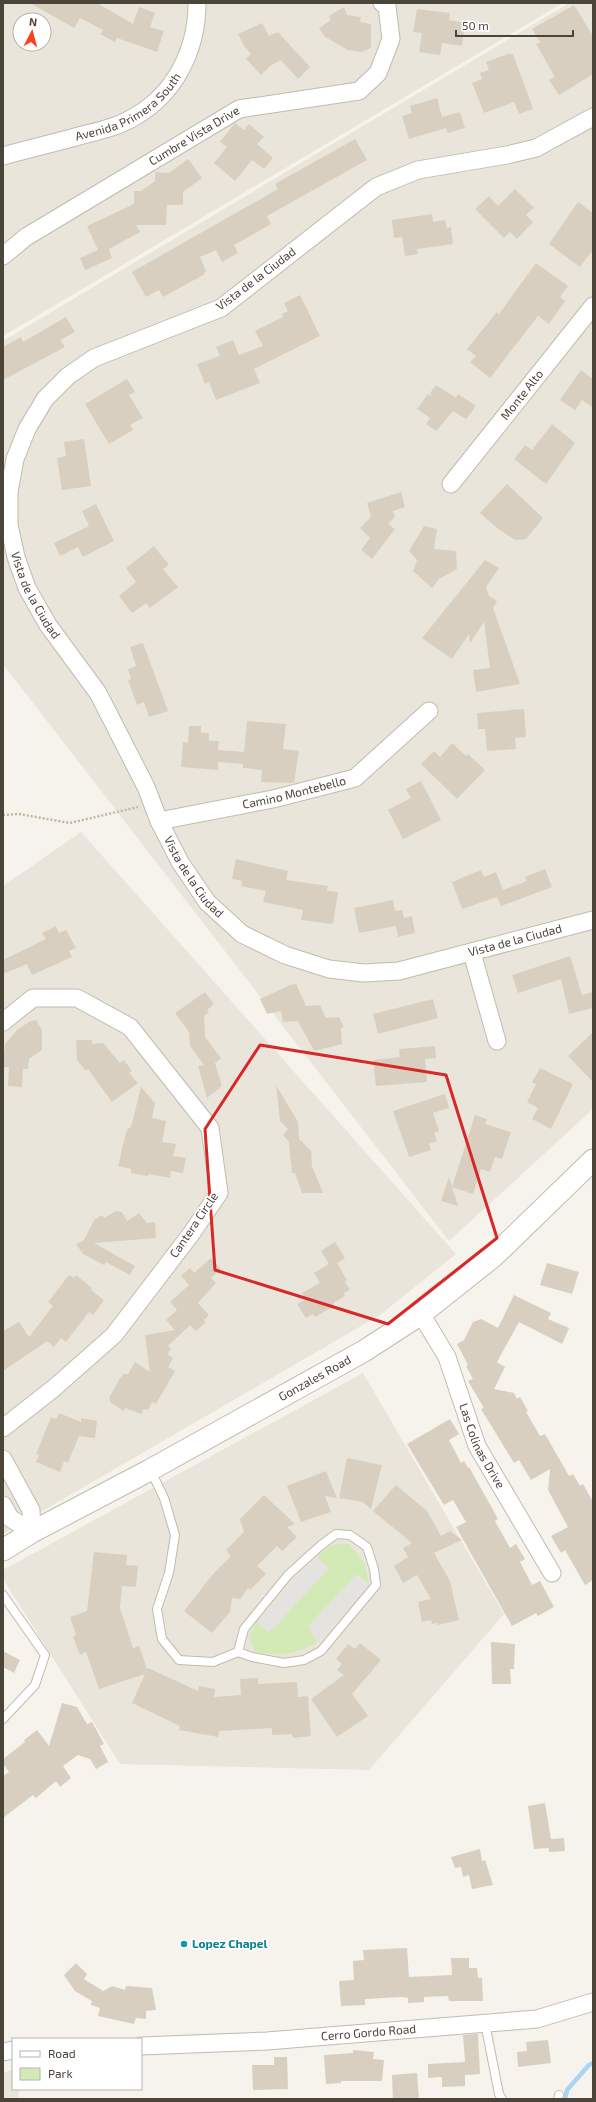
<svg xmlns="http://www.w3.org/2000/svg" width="596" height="2102" viewBox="0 0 596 2102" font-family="'Exo 2',sans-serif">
<rect width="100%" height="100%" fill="#f6f3ec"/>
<path fill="#eae5da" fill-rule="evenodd" d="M3,3H563L3,336ZM20,20H44V44H20Z
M569,3H593V1109L449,1241L3,664V341Z
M81,832L456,1254L380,1315L3,1534V886Z
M363,1373L504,1614L369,1770L120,1764L3,1579V1570Z
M13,2069V2089H19L18,2099H3V2073Z"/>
<path fill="#d2eab5" d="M341,1544H349L364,1562L370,1586L357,1574L308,1626L317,1642C299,1655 276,1656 255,1652L249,1637L257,1622L269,1633L329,1568L317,1557C325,1549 330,1545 341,1544Z"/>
<path fill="#e5e3e0" d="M317,1557L329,1568L269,1633L257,1622Z
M357,1574L370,1586L317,1642L308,1626Z"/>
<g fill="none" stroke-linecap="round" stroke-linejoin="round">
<path stroke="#a9d4f2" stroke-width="4.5" d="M565,2099L567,2090L589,2065L593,2063"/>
</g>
<path fill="#d8cfc1" d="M30,3H97L133,24L139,7L155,13L150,27L164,31L157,52L117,38L115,42L100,34L103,30L80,18L74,28Z
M574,5L593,36V74L559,95L549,80L555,77L536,44L540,42L532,29Z
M344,7L347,15L361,17L360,22L371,24V48L361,52L348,50L325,37L319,28L331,20L329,16Z
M417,9L450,13L449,20L465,23L462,46L442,43L440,55L419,52L422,33L413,32Z
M262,23L269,36L278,32L310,67L298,79L281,60L270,66L261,75L246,59L251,54L244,46L238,34Z
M508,54H513L533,109L519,114L514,102L484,113L472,83L482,79L480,73L489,70L486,62Z
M437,98L442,117L460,112L465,128L448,133L444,123L446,128L409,139L402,116L412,113L410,106Z
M235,123L244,130L249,124L264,137L257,144L273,158L264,169L252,160L235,181L214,163L227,147L220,142Z
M355,139L367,160L267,216L271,224L234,245L238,253L222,262L216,250L200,257L206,271L204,273L205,274L163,297L159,290L146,297L132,272L278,189L275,184Z
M188,159L202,178L183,192V205H167L166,225H136L140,232L109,249L112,258L85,270L80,258L98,250L87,226L134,204V191H141L155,181V172L169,173Z
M515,189L534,208L526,215L533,222L517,239L510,232L504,238L475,209L489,196L498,206Z
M578,202L593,213V250L580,267L549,244Z
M432,214L433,222L445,220L447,228L451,227L453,244L417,249L418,254L405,256L402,237L394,238L392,220Z
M536,263L568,286L560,297L565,301L549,324L538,316L490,378L470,362L476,356L467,349L497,312L499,314Z
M300,295L320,336L254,369L260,383L216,400L209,382L205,384L197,364L220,356L216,347L233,340L239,355L263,346L255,331L283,317L282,314L288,311L284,303Z
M66,317L75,332L60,340L65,347L3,380V347L21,337L23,342Z
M581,370L593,379V408L582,400L575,410L560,400Z
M127,379L135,392L129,395L143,418L130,425L133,430L109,444L85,404Z
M436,385L456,398L458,394L476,406L466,419L453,411L436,431L426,424L430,418L417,409L428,394L432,397L430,393Z
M552,424L575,443L546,484L514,459L525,445L532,450Z
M84,439L91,486L62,490L57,458L66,456L64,442Z
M507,484L543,518L526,539L515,540L497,528L480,513Z
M401,492L405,507L393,511L395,517L388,524L395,529L372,559L361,550L370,538L360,528L371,517L367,503Z
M96,504L114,541L83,557L78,547L60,556L54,543L89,526L82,511Z
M424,526L437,529L434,549L456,551L457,569L439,579L432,588L413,571L417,560L409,551Z
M154,546L169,565L163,569L178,587L150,608L146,603L132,613L119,596L136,582L126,568Z
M485,560L499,568L486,587L489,596L497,601L493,608L520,684L476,692L473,670L490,668L484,622L470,643L469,634L452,659L422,638Z
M143,643L168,711L149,717L144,702L137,705L128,680L131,679L128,669L136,666L130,647Z
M524,709L526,737L515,738L516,749L487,751L485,729H478L477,713Z
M247,721L286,724L283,749L299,751L294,783L261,782L262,770L243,768V764L218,762V770L181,767L183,742L188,743L189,726H201V733H209V741H219L218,750L244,752Z
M452,743L466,756L468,754L485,770L457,799L421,764L434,751L440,757Z
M421,781L441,820L403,839L388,810L411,798L406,789Z
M236,859L288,871L286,880L328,886L327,891L338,892L333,924L301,920L303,910L263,902L266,891L241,886L242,881L232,879Z
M545,869L552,887L501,906L497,897L462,909L452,882L481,870L484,877L496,872L503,890L527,881L525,877Z
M393,900L395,911L402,910L404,918L412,916L415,933L398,937L396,926L359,933L354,908Z
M56,926L59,933L66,930L76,948L69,951L72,957L32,975L27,964L3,974V960L46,939L42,933Z
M570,956L582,995L593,992V1008L569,1014L561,979L518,993L512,975Z
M296,984L306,1006L320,1005L326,1018L339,1017L344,1027L341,1028L342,1044L314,1051L298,1021L283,1022L281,1011L267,1014L260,999L290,985Z
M205,992L214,1004L207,1010L209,1012L204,1016L205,1037L221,1058L215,1063L222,1086L207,1098L198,1066L204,1065L190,1046L189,1032L175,1013Z
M433,999L438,1018L378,1034L373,1014Z
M36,1020L42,1030V1050L29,1059L28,1069H23L22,1087L8,1086L9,1067H3L5,1044L18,1029L29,1022Z
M593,1032V1082L568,1056Z
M76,1040H92V1044L103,1043L120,1063L124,1060L132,1071L129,1073L138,1083L112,1102L88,1069L86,1071L77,1060Z
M435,1046L436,1058L425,1059L427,1082L376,1086L373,1060L400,1057L399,1049Z
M540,1068L573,1084L551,1129L532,1119L538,1108L527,1102L536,1084L532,1082Z
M276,1085L298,1122L299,1139L311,1151L312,1166L323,1193H302L295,1173H292L289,1142L283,1135L288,1129L280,1121Z
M141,1087L155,1103L152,1118L166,1121L162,1142L176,1144L173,1156L186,1158L183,1173L171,1171L170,1178L149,1174L148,1176L131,1173V1169L118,1166L127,1129L131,1127Z
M445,1094L449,1108L433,1113L439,1131L434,1133L437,1141L429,1144L431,1150L409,1157L393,1111Z
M475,1115L487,1119L485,1124L511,1132L502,1159L495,1157L490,1172L481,1169L473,1194L452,1187Z
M449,1177L458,1206L441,1201Z
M116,1211L122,1212L127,1221L139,1213L147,1223L155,1222L156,1238L94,1243L135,1266L130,1275L106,1262L104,1265L83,1254L76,1244L84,1240L94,1220L102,1215L104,1218Z
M335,1242L345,1258L337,1263L347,1280L345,1282L350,1290L344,1293L345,1296L333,1303L334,1306L315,1317L313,1314L306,1318L297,1304L306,1299L302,1293L320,1283L314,1273L329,1264L321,1251Z
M211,1258L221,1269L211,1278L216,1283L198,1303L209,1315L204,1320L206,1322L196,1331L190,1325L168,1346L171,1349L167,1354L173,1358L168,1367L175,1371L156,1404L152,1402L148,1410L144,1409L141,1414L125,1408L124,1411L116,1406L111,1403L109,1398L120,1378L124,1374H128L135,1362L150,1372L145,1335L175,1330L166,1320L177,1310L170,1302L189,1285L181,1276L190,1268L194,1273Z
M547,1263L579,1272L572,1294L540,1285Z
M69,1275L74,1278L76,1275L92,1288L91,1290L104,1300L93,1315L89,1312L66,1342L61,1338L54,1347L47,1341L3,1371V1331L19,1322L29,1337L53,1306L48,1302Z
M514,1295L551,1313L548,1319L569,1328L562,1344L519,1322L497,1362L505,1367L494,1389L514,1393L517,1399L520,1397L528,1411L526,1412L540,1436L545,1434L569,1476L573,1474L580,1486L583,1484L593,1502V1580L585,1585L565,1550L561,1553L551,1536L568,1527L548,1490L550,1469L531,1480L519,1460L514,1463L481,1409L484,1408L468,1381L473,1379L466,1366L468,1365L457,1344L464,1340L473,1322L481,1319L498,1328Z
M59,1413L81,1422V1418L97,1421L95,1438L79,1436L68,1463L64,1461L60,1472L36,1462L39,1455L36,1454L51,1417L56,1419Z
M450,1419L459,1434L449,1440L461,1463L464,1461L468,1468L469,1467L478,1483L498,1519L495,1521L510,1548L516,1544L525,1559L520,1562L532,1585L540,1581L554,1607L538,1616L536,1613L512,1626L456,1527L466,1522L453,1500L444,1505L407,1444Z
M347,1458L382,1465L371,1509L363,1502L339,1498Z
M326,1471L337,1498L325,1496L331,1512L301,1522L287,1486Z
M396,1485L427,1511L441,1536L450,1531L462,1540L434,1553L450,1581L459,1620L438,1625L437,1623L432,1624L431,1620L422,1622L418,1602L431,1599L417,1575L403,1583L394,1566L408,1557L403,1548L412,1543L373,1511Z
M264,1495L295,1524L287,1527L297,1537L282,1551L277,1546L257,1566L266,1574L250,1590L248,1588L240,1599L232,1598L230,1612L212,1633L184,1611L213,1574L231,1556L226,1550L244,1532L240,1519Z
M94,1552L127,1555L126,1565L138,1566L136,1587L122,1586L120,1608L133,1648L139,1646L147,1669L148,1668L198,1691L199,1686L215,1689L214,1697L241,1695L240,1679L258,1678V1684L297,1682L298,1697L308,1696L311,1736L293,1738L292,1734L272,1735V1728L219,1731L218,1737L179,1730L180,1726L132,1703L145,1674L99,1689L86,1652L80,1655L73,1637L76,1635L70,1617L87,1611Z
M491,1642L515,1644L514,1669H510L511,1684H492Z
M360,1643L381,1660L352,1694L368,1716L337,1737L311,1699L344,1675L337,1670L342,1664L336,1659L348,1644L355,1649Z
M3,1651L20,1660L14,1673L3,1667Z
M62,1703L77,1707L87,1724L92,1722L104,1744L100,1746L108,1762L96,1769L90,1759L78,1755L63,1766L71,1778L60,1787L56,1781L36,1798L33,1795L3,1818V1776L9,1772L3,1764V1759L25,1742L24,1740L37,1730L49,1746Z
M545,1803L551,1839L564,1838L565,1851L549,1852V1848L534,1849L528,1806Z
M480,1849L482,1861L485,1860L493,1885L472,1889L469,1875L463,1877L461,1867L455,1868L451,1857Z
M407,1948L409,1977L452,1975L451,1958H469V1968H477L478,1978H482L483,2001H449L448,1996L424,1997V2002L408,2003V1998L402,1997L365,1999V2005L341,2006L339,1981L354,1980L353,1961L364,1960L363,1950Z
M76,1963L87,1974L84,1979L103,1991L112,1986L125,1990L126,1986L152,1988L156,2010L146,2011V2019L136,2018L134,2024L98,2016L100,2008L91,2005L92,2001L75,1991L64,1975Z
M478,2034L480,2074L465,2075V2086L442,2087V2077L428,2078V2064L465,2062L463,2035Z
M548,2040L551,2063L518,2067L517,2052L527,2051L526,2042Z
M353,2050L374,2052L373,2059L384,2060L382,2081H341V2083L326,2084L324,2055L353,2053Z
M274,2057H287L288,2089L253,2090L252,2065H274Z
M417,2073L419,2099H393L392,2075Z"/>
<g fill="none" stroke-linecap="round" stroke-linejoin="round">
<g stroke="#c2bbae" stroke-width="10">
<path id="service" d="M151,1471L164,1498L175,1535L169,1573L157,1609L162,1639L179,1660L213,1662L238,1652L252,1657L284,1663L304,1660L321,1651L376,1585L374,1569L367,1547L350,1535L336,1534L320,1546L288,1575L244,1629L238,1652
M3,1595L45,1655L35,1685L3,1719
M485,2023L499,2094L502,2099
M558,2099L559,2095"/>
</g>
<g stroke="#c2bbae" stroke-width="19">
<g id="minor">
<path id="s1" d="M593,117L536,148L507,155L418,170L376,187L221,308L94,358L68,376L45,399L27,429L15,459L9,492V525L16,557L27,588L48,625L98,693L146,787L159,821L180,862L207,902L242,934L285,955L329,969L364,973L399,971L593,920"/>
<path id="s2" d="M3,156C28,149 54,143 79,136C98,131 118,127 134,117C175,94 197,50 197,3"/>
<path id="s3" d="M3,256L26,237L239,109L359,91L378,73L391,39L387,6L382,3"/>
<path id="s4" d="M451,484L593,306"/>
<path id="s5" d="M159,821L273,799L355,778L429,711"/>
<path d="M472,953L497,1041"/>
<path d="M3,1022L33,998H77L130,1027L210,1128L219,1193L191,1234L114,1335L54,1388L3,1428"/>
<path id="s6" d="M421,1314L447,1357L477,1446L552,1573"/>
<path d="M3,1459L31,1510L32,1532"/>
<path d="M3,1505L10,1518L32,1532"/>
<path id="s7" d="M141,2046L267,2041L537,2019L593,2002"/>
<path d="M3,2052L13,2050"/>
</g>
</g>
<g stroke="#c2bbae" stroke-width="23">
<g id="tertiary">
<path id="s8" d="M3,1550L32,1532L150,1470L364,1351L421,1314L494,1256L593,1160"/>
</g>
</g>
<path stroke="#c4b79f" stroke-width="2.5" stroke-dasharray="2 2" stroke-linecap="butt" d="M3,815L19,814L70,823L138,807"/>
<use href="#service" stroke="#fff" stroke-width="8"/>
<use href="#minor" stroke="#fff" stroke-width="17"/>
<use href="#tertiary" stroke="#fff" stroke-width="21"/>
</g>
<path fill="none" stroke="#d62828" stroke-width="3" stroke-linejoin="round" d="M260,1045L446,1075L497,1238L388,1324L215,1270L205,1129Z"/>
<circle fill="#0f9aa8" stroke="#fff" stroke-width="1.5" cx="184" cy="1944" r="4"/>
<g text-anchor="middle" stroke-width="4" stroke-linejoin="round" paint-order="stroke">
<g font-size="12" fill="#4b4439" stroke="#fff">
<text dy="4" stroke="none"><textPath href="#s2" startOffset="137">Avenida Primera South</textPath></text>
<text dy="4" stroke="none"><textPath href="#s3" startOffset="226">Cumbre Vista Drive</textPath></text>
<text transform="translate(256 279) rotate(-37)" y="4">Vista de la Ciudad</text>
<text dy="4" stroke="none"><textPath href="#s4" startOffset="114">Monte Alto</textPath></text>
<text dy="4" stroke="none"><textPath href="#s1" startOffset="837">Vista de la Ciudad</textPath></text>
<text dy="4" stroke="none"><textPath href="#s5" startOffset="138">Camino Montebello</textPath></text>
<text dy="4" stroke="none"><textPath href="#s1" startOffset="1162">Vista de la Ciudad</textPath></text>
<text dy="4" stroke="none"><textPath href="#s1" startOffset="1522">Vista de la Ciudad</textPath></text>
<text transform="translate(194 1225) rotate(-56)" y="4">Cantera Circle</text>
<text dy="4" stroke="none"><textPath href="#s8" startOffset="356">Gonzales Road</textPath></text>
<text dy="4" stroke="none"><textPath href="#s6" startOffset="146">Las Colinas Drive</textPath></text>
<text dy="4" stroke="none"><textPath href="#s7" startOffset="228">Cerro Gordo Road</textPath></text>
</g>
<g font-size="12" font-weight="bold" fill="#0d838f" stroke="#fff" text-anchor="start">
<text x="192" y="1948">Lopez Chapel</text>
</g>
</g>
<rect width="596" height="2102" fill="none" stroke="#4b4439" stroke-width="8"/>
<rect x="12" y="2038" width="130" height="52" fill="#ffffff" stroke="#b7b4b0"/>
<rect x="20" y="2051" width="20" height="6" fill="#ffffff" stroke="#b7b4b0"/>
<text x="48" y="2058" font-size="12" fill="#4b4439">Road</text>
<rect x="20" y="2068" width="20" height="12" fill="#d2eab5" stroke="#b7b4b0"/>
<text x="48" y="2078" font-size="12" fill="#4b4439">Park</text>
<g transform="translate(32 32) rotate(6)"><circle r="19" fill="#ffffff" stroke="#b7b4b0"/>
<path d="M0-3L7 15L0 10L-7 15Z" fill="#fc3f1d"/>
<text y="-6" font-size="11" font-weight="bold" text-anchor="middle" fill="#4b4439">N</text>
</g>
<path d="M456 30v6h117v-6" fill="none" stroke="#4b4439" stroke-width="2"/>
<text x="462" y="30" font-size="12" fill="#4b4439" stroke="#ffffff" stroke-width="3" paint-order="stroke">50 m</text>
</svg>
